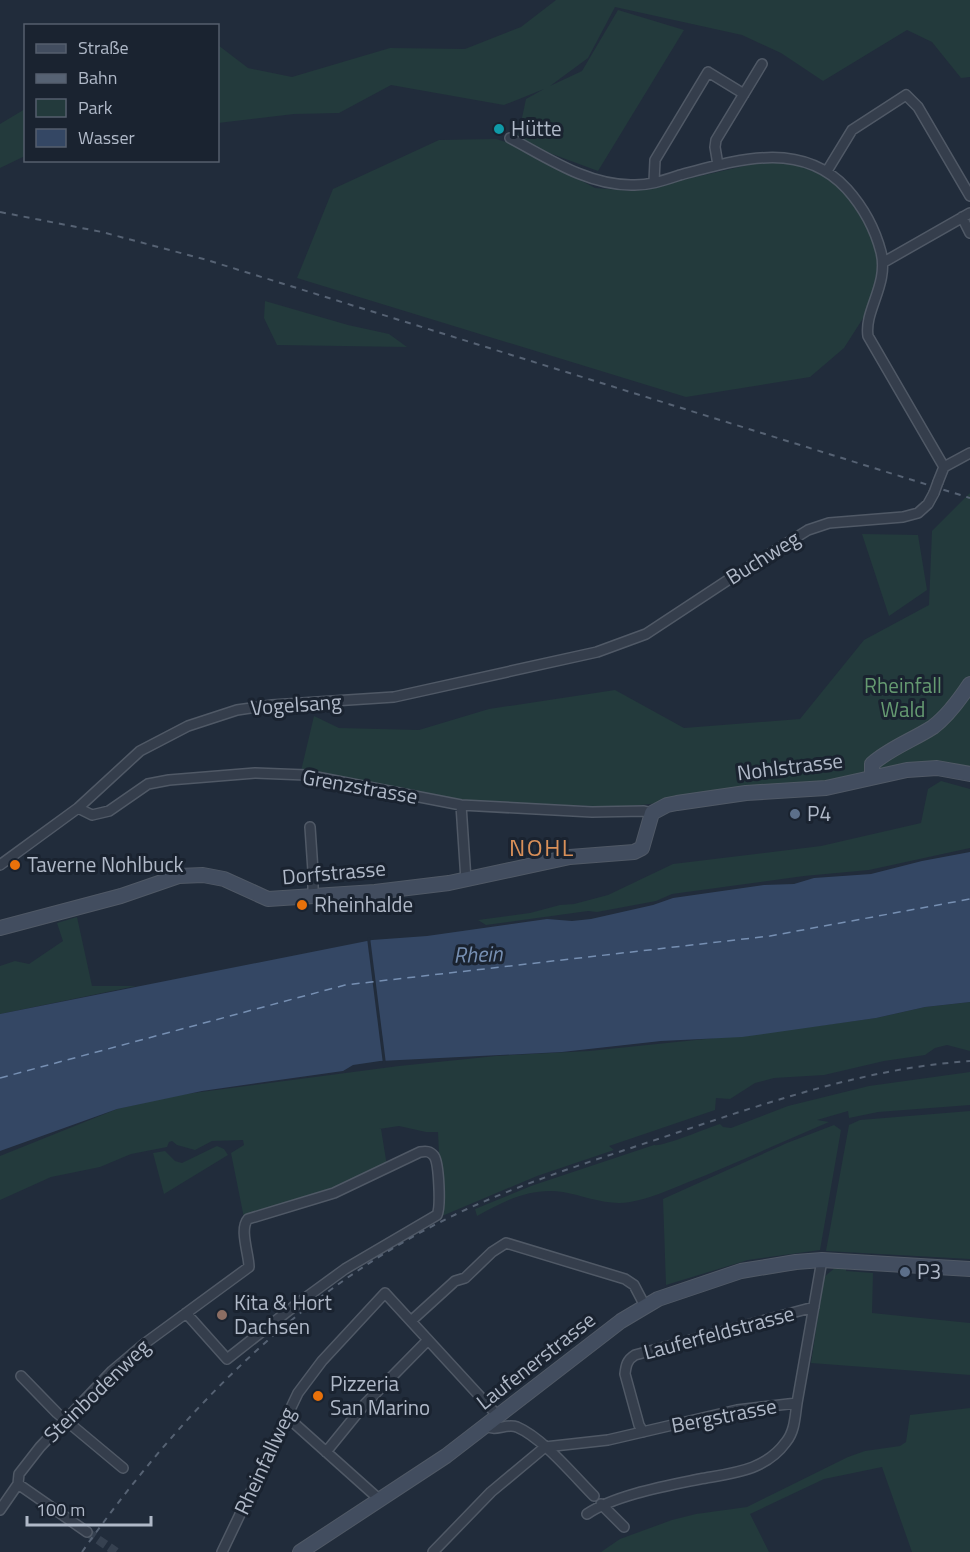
<svg xmlns="http://www.w3.org/2000/svg" width="970" height="1552" viewBox="0 0 970 1552" font-family="'Titillium Web',sans-serif">
<rect width="100%" height="100%" fill="#212c3b"/>
<path fill="#233a3c" d="M556,0H970V77L961,78L932,42L907,30L823,81L781,53L742,35L615,7L588,58L550,86L582,71L618,10L684,30L598,171L517,141L526,99L544,89L504,105L391,85L339,113L294,114L218,123V45L248,68L292,77L390,48L465,49L521,27Z
M25,109V156L0,168V124Z
M496,139L526,148L558,168L595,188L634,191L766,161L795,164L824,176L848,196L870,224L881,264L867,312L844,348L810,377L686,397L297,278L333,189L439,140Z
M265,301L348,325L389,334L407,347L277,345L264,318Z
M970,493V769L622,807L478,802L427,796L301,771L314,716L339,728L419,730L489,709L615,690L684,728L800,719L864,640L929,605L932,531Z
M862,534L918,535L927,590L889,616Z
M941,781L970,789V848L869,870L804,876L672,894L656,901L597,912L588,911L486,925L478,920L530,913L560,905L574,904L608,895L673,864L821,846L921,823L928,789Z
M77,917L92,986H136L0,1014V966L15,961L29,964L63,941L57,923Z
M970,1002V1051L947,1045L935,1048L925,1055L884,1061L824,1075L774,1078L755,1083L730,1099L716,1098L715,1110L609,1146L614,1150L537,1176L442,1216L438,1132H426L399,1126L379,1129H381L387,1166L333,1191L244,1218L231,1153L244,1145L243,1140L212,1141L195,1150L177,1145L172,1141L169,1142L167,1147L131,1154L100,1167L51,1177L0,1200V1156L117,1109L178,1095L399,1066L496,1056L589,1051L764,1033L876,1018L925,1007Z
M970,1072V1105L878,1112L849,1118L848,1111L817,1120L829,1122C781,1142 735,1164 686,1183C669,1190 649,1199 630,1202C607,1206 585,1196 563,1192C531,1187 504,1201 477,1216L475,1209L531,1186L654,1145C663,1147 707,1128 720,1124L723,1127L731,1128L788,1106L869,1086Z
M970,1111V1259L826,1251L849,1125L860,1120Z
M834,1125L841,1130L820,1250L748,1260L666,1285L663,1199L787,1143Z
M217,1146L224,1149L228,1155L164,1194L153,1153L165,1151L175,1161L182,1163Z
M836,1267H846V1271L873,1273L872,1313L970,1323V1375L811,1363L824,1277Z
M970,1408V1552H912L882,1467L824,1479L750,1514L769,1552H601L620,1539L672,1520L696,1514L747,1507L848,1457L865,1451L900,1446L906,1442L910,1415Z"/>
<path fill="#344764" d="M970,852V1002L925,1007L876,1018L742,1037L661,1041L562,1052L380,1061L353,1065L343,1071L202,1091L117,1109L0,1151V1014L372,940L427,936L547,919L572,921L591,919L653,905L673,898L764,885L794,884L814,878L871,874L922,861Z"/>
<path fill="#212c3b" d="M370,937L386,1064H383L367,938Z"/>
<g fill="none" stroke-linecap="round" stroke-linejoin="round">
<path stroke="#768fb2" stroke-width="1.5" stroke-dasharray="8 6" stroke-linecap="butt" d="M0,1078L345,985L770,936L970,899"/>
<path stroke="#364150" stroke-width="9" stroke-dasharray="9 4.5" stroke-linecap="butt" d="M87,1532L116,1552"/>
<g stroke="#505966" stroke-width="12">
<path id="street" d="M510,138C548,158 587,185 631,185C648,186 665,180 680,175C737,160 801,139 847,189C863,207 875,229 881,252C889,285 864,310 868,336L944,467
M718,165L715,147L716,140L762,64
M827,171L852,130L906,95L918,107L970,196
M654,182L655,160L708,72L744,94
M962,217L970,233
M884,262L970,213
M938,482L944,467L970,453
M461,805L466,880
M78,808L92,815L109,811L148,784L169,780L255,773L306,775L461,805L592,812L644,811L652,813
M310,827L313,871V896
M0,865L78,808L140,751L188,726L237,710L272,705L394,697L597,652L646,634L728,580L808,530L829,523L903,517L918,513L928,504L934,493
M411,1321L455,1281L465,1278L492,1252L506,1243L625,1279L634,1285L645,1306
M21,1376L57,1413L123,1468
M286,1416L380,1500
M486,1426C496,1432 506,1423 517,1427C543,1438 574,1476 594,1496
M643,1432L639,1425L625,1374C626,1365 627,1360 635,1355L814,1307
M326,1452L365,1404L428,1340
M18,1484L19,1474L40,1447L112,1371L144,1344L249,1267C249,1254 239,1229 248,1219L334,1193L420,1152C426,1151 430,1151 434,1156C439,1163 441,1207 437,1215L345,1269L297,1304L227,1359L186,1313
M18,1484L87,1532
M601,1504L624,1527
M0,1510L18,1484
M587,1514C615,1495 666,1486 700,1479C733,1473 765,1471 786,1442C795,1431 795,1416 797,1403
M222,1552L298,1393L322,1361L385,1293L498,1416
M433,1552L491,1492L545,1447L608,1440L737,1410L797,1403L822,1260"/>
</g>
<g stroke="#505966" stroke-width="16">
<path id="secondary" d="M872,777V764C890,748 913,740 933,727C948,716 960,699 970,684
M0,928L121,896L179,876L203,875L224,879L268,899L375,892L449,883L570,857L634,852L642,848L652,813L667,805L677,803L746,793L826,788L907,770L937,768L970,774
M300,1552L446,1456L621,1321L658,1299L741,1271L796,1262L822,1260L970,1269"/>
</g>
<use href="#street" stroke="#353e4c" stroke-width="9"/>
<use href="#secondary" stroke="#424d5f" stroke-width="14"/>
<path stroke="#566273" stroke-width="2" stroke-dasharray="6 6" stroke-linecap="butt" d="M0,212L102,232L207,260L970,498
M82,1552C183,1409 305,1284 467,1209C535,1178 608,1156 679,1132C775,1100 869,1068 970,1061"/>
<g stroke="#505966" stroke-width="12" stroke-linecap="butt">
<path id="street-bridge" d="M934,493L938,482"/>
</g>
<use href="#street-bridge" stroke="#353e4c" stroke-width="9"/>
</g>
<circle fill="#0f9aa8" stroke="#1a2330" stroke-width="2" cx="499" cy="129" r="6"/>
<g fill="#5c6f8a" stroke="#1a2330" stroke-width="2">
<circle cx="795" cy="814" r="6"/>
<circle cx="905" cy="1272" r="6"/>
</g>
<g fill="#e8710a" stroke="#1a2330" stroke-width="2">
<circle cx="15" cy="865" r="6"/>
<circle cx="302" cy="905" r="6"/>
<circle cx="318" cy="1396" r="6"/>
</g>
<circle fill="#8d6e63" stroke="#1a2330" stroke-width="2" cx="222" cy="1315" r="6"/>
<g text-anchor="middle" stroke-width="6" stroke-linejoin="round" paint-order="stroke">
<g font-size="21" fill="#b0b9c8" stroke="#1a2330" text-anchor="start">
<text x="511" y="136">Hütte</text>
<text x="807" y="821">P4</text>
<text x="27" y="872">Taverne Nohlbuck</text>
<text x="314" y="912">Rheinhalde</text>
<text x="917" y="1279">P3</text>
<text x="234" y="1310">Kita &amp; Hort<tspan x="234" dy="24">Dachsen</tspan></text>
<text x="330" y="1391">Pizzeria<tspan x="330" dy="24">San Marino</tspan></text>
</g>
<g font-size="21" fill="#b0b9c8" stroke="#1a2330">
<text transform="translate(763 558) rotate(-32)" y="7">Buchweg</text>
<text transform="translate(296 705) rotate(-4)" y="7">Vogelsang</text>
<text transform="translate(790 767) rotate(-7)" y="7">Nohlstrasse</text>
<text transform="translate(360 787) rotate(10)" y="7">Grenzstrasse</text>
<text transform="translate(334 873) rotate(-5)" y="7">Dorfstrasse</text>
<text transform="translate(719 1333) rotate(-15)" y="7">Lauferfeldstrasse</text>
<text transform="translate(536 1361) rotate(-38)" y="7">Laufenerstrasse</text>
<text transform="translate(97 1391) rotate(-44)" y="7">Steinbodenweg</text>
<text transform="translate(724 1416) rotate(-11)" y="7">Bergstrasse</text>
<text transform="translate(265 1461) rotate(-65)" y="7">Rheinfallweg</text>
</g>
<g font-size="21" fill="#659a71" stroke="#1a2330">
<text x="903" y="693">Rheinfall<tspan x="903" dy="24">Wald</tspan></text>
</g>
<g font-size="22" font-style="italic" fill="#768fb2" stroke="#1a2330">
<text transform="translate(478 954) rotate(-2)" y="8">Rhein</text>
</g>
<g font-size="24" letter-spacing="1.5" fill="#d99059" stroke="#1a2330">
<text x="542" y="856">NOHL</text>
</g>
</g>
<rect x="24" y="24" width="195" height="138" fill="#1a2330" stroke="#565f6d" stroke-width="1.5"/>
<rect x="36" y="44" width="30" height="9" fill="#424d5f" stroke="#565f6d" stroke-width="1.5"/>
<text x="78" y="54" font-size="18" fill="#b0b9c8">Straße</text>
<rect x="36" y="74" width="30" height="9" fill="#566273" stroke="#565f6d" stroke-width="1.5"/>
<text x="78" y="84" font-size="18" fill="#b0b9c8">Bahn</text>
<rect x="36" y="99" width="30" height="18" fill="#233a3c" stroke="#565f6d" stroke-width="1.5"/>
<text x="78" y="114" font-size="18" fill="#b0b9c8">Park</text>
<rect x="36" y="129" width="30" height="18" fill="#344764" stroke="#565f6d" stroke-width="1.5"/>
<text x="78" y="144" font-size="18" fill="#b0b9c8">Wasser</text>
<path d="M27 1516v9h124v-9" fill="none" stroke="#b0b9c8" stroke-width="3"/>
<text x="36" y="1516" font-size="18" fill="#b0b9c8" stroke="#1a2330" stroke-width="4.5" paint-order="stroke">100 m</text>
</svg>
